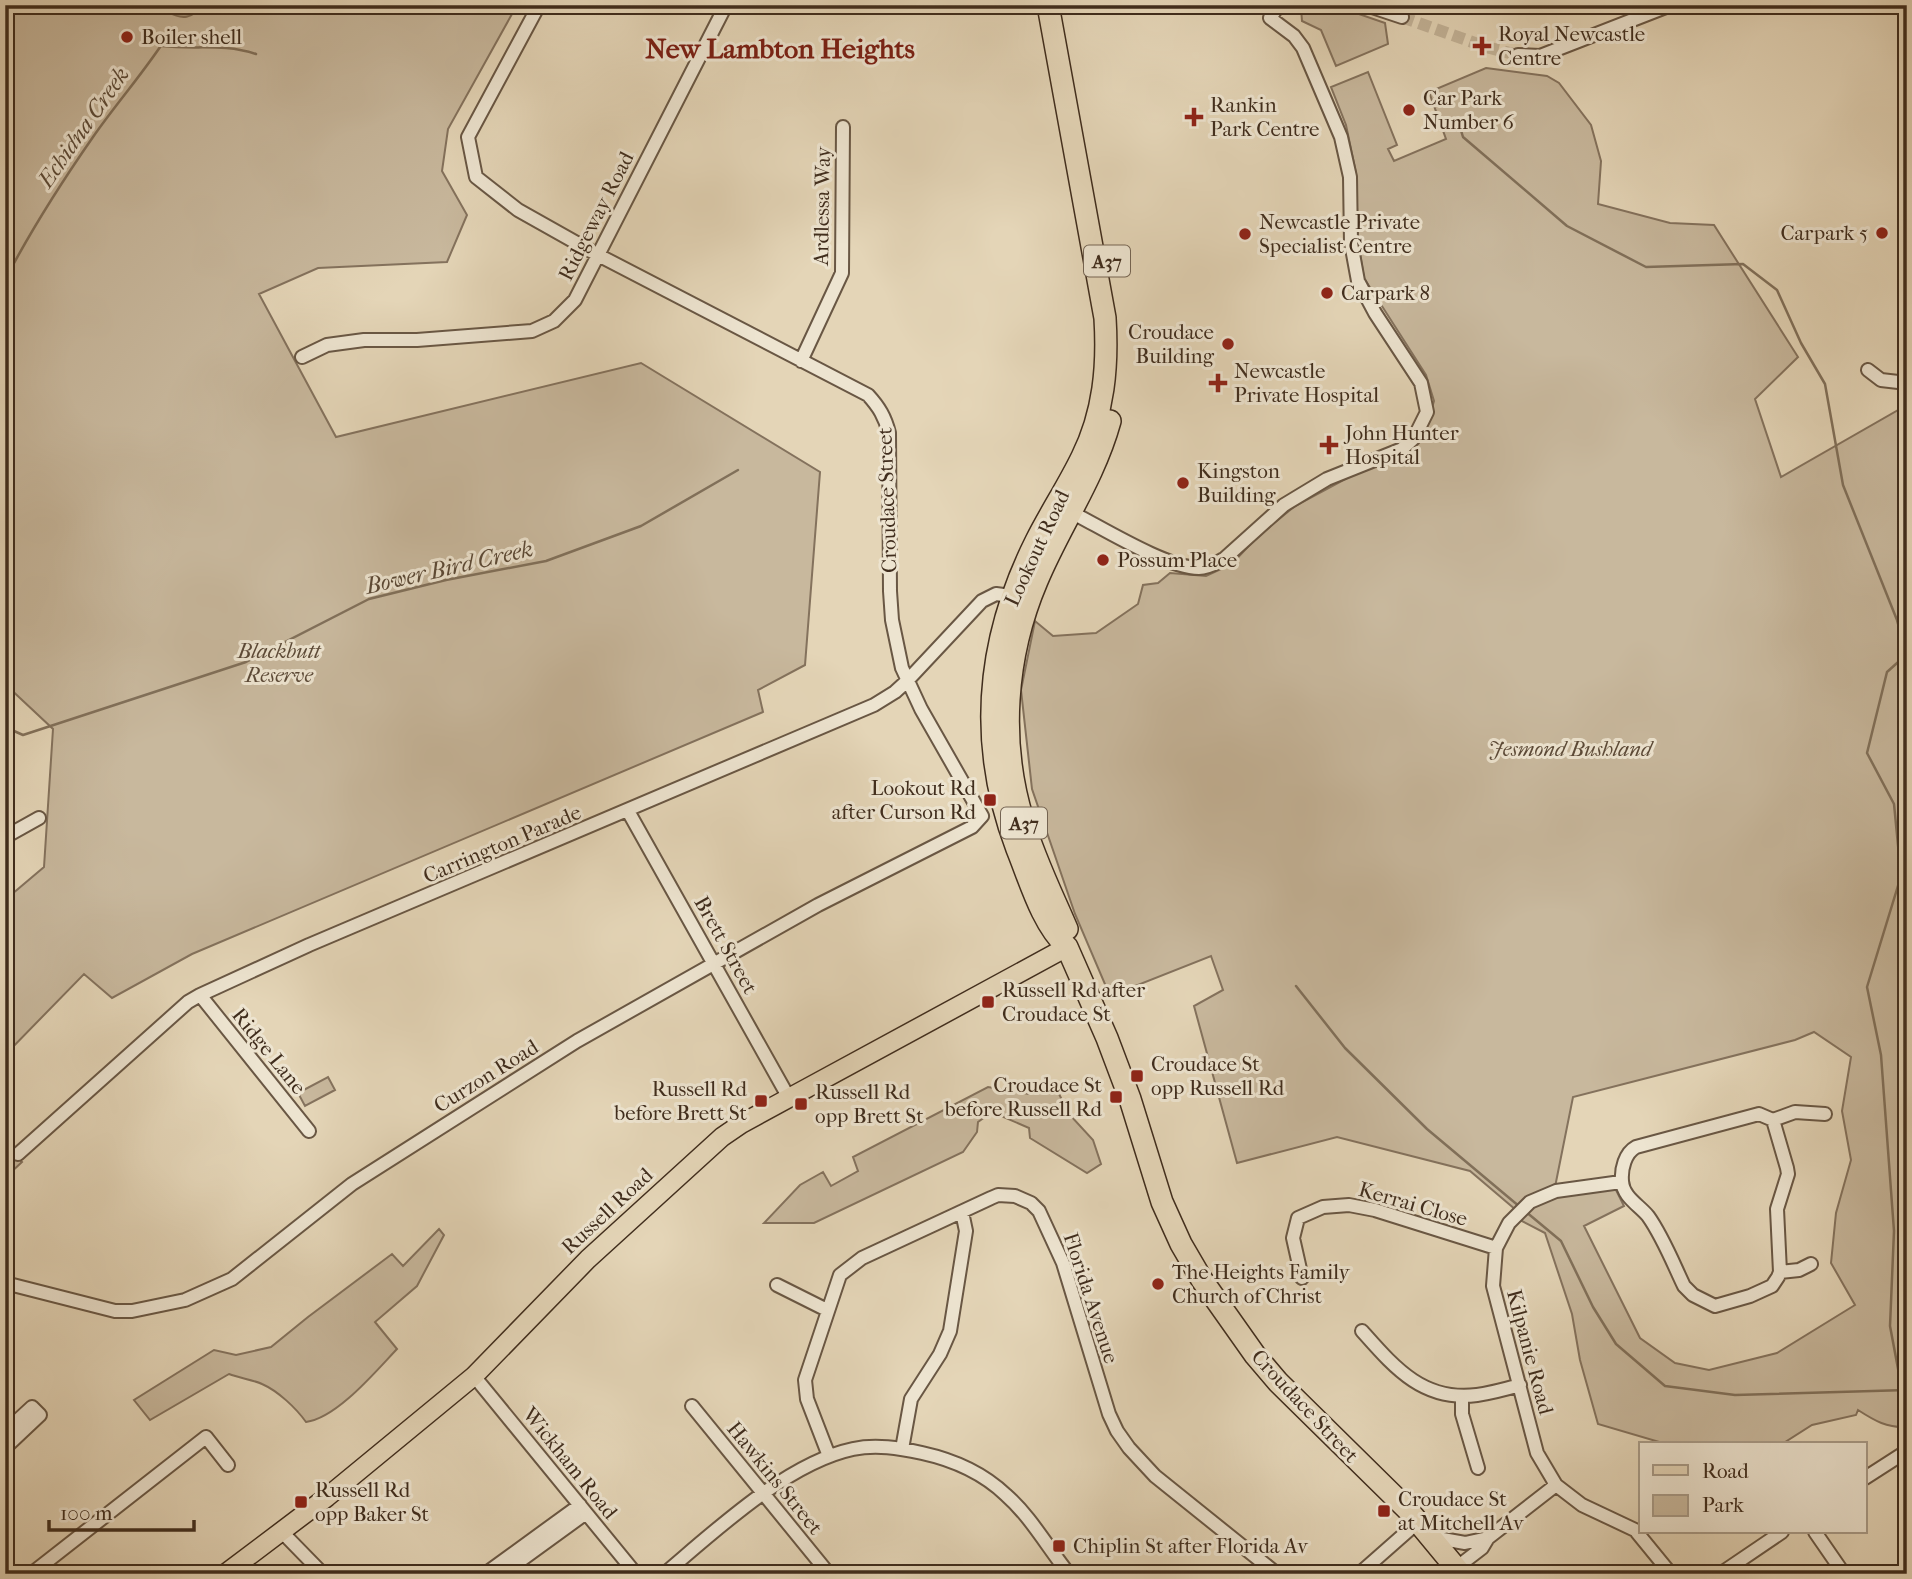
<svg xmlns="http://www.w3.org/2000/svg" width="1912" height="1579" viewBox="0 0 1912 1579" font-family="'IM FELL French Canon',serif">
<rect width="100%" height="100%" fill="#e4d5b7"/>
<filter id="stains"><feTurbulence type="fractalNoise" baseFrequency=".00286" numOctaves="4"/><feColorMatrix values="0 0 0 0 .2 0 0 0 0 .09 0 0 0 0 .02 0 0 0 .5 -.17"/></filter>
<radialGradient id="worn" r=".72"><stop offset=".6" stop-color="#630" stop-opacity="0"/><stop offset="1" stop-color="#630" stop-opacity=".3"/></radialGradient>
<path fill="#c8b89d" stroke="#84725d" stroke-width="2" d="M5,5H517L448,129L442,171L467,215L447,262L318,268L259,294L336,437L641,363L820,472L805,665L758,690L763,712L192,954L112,998L84,974L5,1055V900L44,867L53,729L5,684Z
M1304,5H1333L1385,23L1388,44L1336,66L1321,30L1302,21L1301,8Z
M1486,68L1547,76L1559,83L1591,125L1601,161L1598,204L1670,223L1714,225L1798,357L1755,399L1781,477L1907,405V1427C1887,1428 1875,1421 1858,1410L1856,1415L1812,1425L1782,1444H1666L1598,1424L1580,1360L1572,1314L1545,1233L1518,1219L1539,1202L1557,1195L1614,1186L1624,1206L1584,1226L1640,1338L1675,1363L1709,1370L1777,1353L1855,1305L1831,1263L1836,1213L1851,1160L1842,1111L1851,1057L1814,1032L1795,1040L1573,1097L1555,1187L1516,1210L1470,1171L1337,1137L1237,1163L1194,1006L1223,990L1211,956L1110,996L1075,914L1032,789L1021,690L1035,621L1053,636L1096,633L1138,604L1143,585L1158,583L1170,573L1206,576L1232,564L1256,538L1295,506L1349,477L1405,454L1423,436L1434,401L1426,375L1364,278L1358,241L1356,173L1346,125L1331,87L1368,72L1397,145L1388,149L1394,161L1446,139L1429,92Z
M328,1077L335,1090L305,1106L298,1093Z
M1053,1082L1069,1114L1093,1140L1101,1164L1087,1173L1030,1138L1029,1128L992,1112L978,1122L977,1132L963,1152L814,1223H764L800,1185L823,1172L831,1186L858,1171L853,1157L988,1087L1029,1094Z
M9,1149L22,1162L8,1175L5,1172V1153Z
M439,1229L444,1235L417,1286L375,1322L397,1349C376,1371 337,1418 306,1422C296,1408 278,1391 262,1384C254,1380 239,1378 229,1374L150,1420L134,1400L214,1350L236,1355L271,1347L308,1317L392,1254L403,1266Z"/>
<path fill="#ac9c83" stroke="#81705a" stroke-width="2" d="M170,5H203C192,19 182,20 168,12Z"/>
<g fill="none" stroke-linecap="round" stroke-linejoin="round">
<path stroke="#81705a" stroke-width="2.5" d="M162,46C196,50 222,43 256,54
M1459,124L1463,137L1567,226L1646,267L1743,264L1777,290L1801,343L1825,384L1843,485L1897,620L1906,655L1887,672L1867,753L1894,804L1901,876L1867,987L1881,1055L1894,1231L1890,1326L1902,1390
M5,280C31,230 61,183 93,137C118,101 147,69 170,32
M5,727L23,735L246,662L369,599L446,580L546,561L641,526L738,470
M1296,986L1345,1048L1427,1129L1520,1207
M1525,1211L1561,1241L1593,1307L1616,1344L1665,1386L1735,1395L1907,1390"/>
<path stroke="#c3b398" stroke-width="12" stroke-dasharray="12 6" stroke-linecap="butt" d="M1402,17L1486,47L1518,55"/>
<g stroke="#695744" stroke-width="16">
<path id="street" d="M1366,5L1402,17
M1518,55L1540,56L1671,5
M302,357L327,345L364,340H417L532,331L554,321L575,300L726,5
M801,361L842,273L843,127
M1868,370L1881,380L1907,383
M1065,509C1098,525 1165,568 1199,568C1208,568 1216,563 1224,559L1284,505L1327,479L1402,449L1414,438L1427,412L1421,383L1375,313L1358,281L1351,243L1350,177L1341,137L1303,48L1294,36L1270,18L1279,5
M628,811L789,1098
M5,837L39,818
M200,995L309,1131
M1759,1114L1773,1120L1787,1168L1788,1174L1777,1209L1780,1272L1778,1277L1772,1286L1750,1296L1715,1306L1693,1295L1684,1286C1673,1263 1663,1237 1648,1216C1639,1205 1623,1197 1622,1181C1621,1169 1625,1153 1636,1147Z
M1773,1120L1795,1112L1825,1114
M18,1154L188,1002L200,995L309,945L874,705L895,692L907,681L982,601L996,594L1011,596
M1780,1272L1799,1270L1811,1264
M1302,1278L1293,1238L1298,1218L1323,1207L1349,1205L1375,1210L1496,1248
M5,1283L115,1311H132L185,1300L232,1279L352,1184L577,1041L818,905L972,827L982,816L921,709L902,668L892,620L890,591L889,433C885,417 879,407 868,395L598,255L518,210L476,177L468,137L539,5
M777,1285L827,1310
M1362,1331C1394,1367 1423,1402 1477,1395C1491,1393 1506,1389 1520,1385
M474,1376L636,1574
M1462,1396V1414L1478,1468
M692,1406L829,1574
M5,1432L32,1407L40,1415L5,1448
M902,1449L911,1399L940,1354L950,1331L966,1231L962,1212
M829,1456L807,1399L805,1380L840,1275L862,1258L991,1198L998,1195L1015,1196L1031,1203L1039,1211L1063,1263L1109,1414L1117,1431L1129,1448L1155,1476L1277,1574
M1865,1478L1907,1451
M1556,1485L1537,1453L1493,1286L1496,1248L1509,1223L1530,1202L1556,1191L1621,1182
M281,1531L323,1574
M1815,1532L1844,1574
M1431,1537L1465,1543L1488,1538
M1456,1568L1482,1548L1488,1538L1556,1485L1582,1505L1635,1530L1671,1574
M31,1574L206,1437L228,1465
M485,1574L580,1505
M502,1574L586,1513
M664,1574C715,1531 787,1463 853,1449C876,1444 899,1448 922,1453C954,1460 982,1472 1006,1495C1031,1517 1048,1548 1069,1574
M1359,1574L1418,1522
M1720,1574L1782,1532"/>
</g>
<g stroke="#402d1d" stroke-width="21">
<path id="primary" d="M225,1574L327,1497L474,1376L588,1259L722,1137L741,1124L1067,947"/>
</g>
<g stroke="#402d1d" stroke-width="24">
<path id="highway" d="M1048,5L1105,318C1108,366 1104,413 1082,457C1068,486 1050,513 1036,541C986,641 977,744 1017,849C1030,881 1042,924 1067,947L1107,1038L1130,1099L1162,1202L1181,1244L1202,1280L1255,1355L1278,1382L1408,1510L1461,1574
M1067,929C1052,894 1034,858 1023,820C999,742 1005,656 1037,581C1060,526 1094,479 1110,421"/>
</g>
<use href="#street" stroke="#ede4d0" stroke-width="12"/>
<use href="#primary" stroke="#e4d5b7" stroke-width="18"/>
<use href="#highway" stroke="#e4d5b7" stroke-width="21"/>
</g>
<g fill="#8f2418" stroke="#ede4d0" stroke-width="2.5">
<circle cx="127" cy="37" r="7"/>
<path d="M1478.5 35.5h7v7h7v7h-7v7h-7v-7h-7v-7h7z"/>
<circle cx="1409" cy="110" r="7"/>
<path d="M1190.5 106.5h7v7h7v7h-7v7h-7v-7h-7v-7h7z"/>
<circle cx="1882" cy="233" r="7"/>
<circle cx="1245" cy="234" r="7"/>
<circle cx="1327" cy="293" r="7"/>
<circle cx="1228" cy="344" r="7"/>
<path d="M1214.5 372.5h7v7h7v7h-7v7h-7v-7h-7v-7h7z"/>
<path d="M1325.5 434.5h7v7h7v7h-7v7h-7v-7h-7v-7h7z"/>
<circle cx="1183" cy="483" r="7"/>
<circle cx="1103" cy="560" r="7"/>
<rect x="983" y="793" width="14" height="14" rx="3.5"/>
<rect x="981" y="995" width="14" height="14" rx="3.5"/>
<rect x="1130" y="1069" width="14" height="14" rx="3.5"/>
<rect x="1109" y="1090" width="14" height="14" rx="3.5"/>
<rect x="754" y="1094" width="14" height="14" rx="3.5"/>
<rect x="794" y="1097" width="14" height="14" rx="3.5"/>
<circle cx="1158" cy="1284" r="7"/>
<rect x="294" y="1495" width="14" height="14" rx="3.5"/>
<rect x="1377" y="1504" width="14" height="14" rx="3.5"/>
<rect x="1052" y="1539" width="14" height="14" rx="3.5"/>
</g>
<g text-anchor="middle" stroke-width="6" stroke-linejoin="round" paint-order="stroke">
<g fill="#ede4d0" stroke="#746453" stroke-width="2">
<rect x="1084" y="245.5" width="46" height="31" rx="5"/>
<rect x="1001" y="807.5" width="46" height="31" rx="5"/>
</g>
<g font-size="19" font-weight="bold" fill="#402d1d">
<text x="1107" y="268">A37</text>
<text x="1024" y="830">A37</text>
</g>
<g font-size="21" fill="#402d1d" stroke="#ede4d0" text-anchor="start">
<text x="1498" y="41">Royal Newcastle<tspan x="1498" dy="24">Centre</tspan></text>
<text x="141" y="44">Boiler shell</text>
<text x="1423" y="105">Car Park<tspan x="1423" dy="24">Number 6</tspan></text>
<text x="1210" y="112">Rankin<tspan x="1210" dy="24">Park Centre</tspan></text>
<text x="1259" y="229">Newcastle Private<tspan x="1259" dy="24">Specialist Centre</tspan></text>
<text x="1868" y="240" text-anchor="end">Carpark 5</text>
<text x="1341" y="300">Carpark 8</text>
<text x="1214" y="339" text-anchor="end">Croudace<tspan x="1214" dy="24">Building</tspan></text>
<text x="1234" y="378">Newcastle<tspan x="1234" dy="24">Private Hospital</tspan></text>
<text x="1345" y="440">John Hunter<tspan x="1345" dy="24">Hospital</tspan></text>
<text x="1197" y="478">Kingston<tspan x="1197" dy="24">Building</tspan></text>
<text x="1117" y="567">Possum Place</text>
<text x="976" y="795" text-anchor="end">Lookout Rd<tspan x="976" dy="24">after Curson Rd</tspan></text>
<text x="1002" y="997">Russell Rd after<tspan x="1002" dy="24">Croudace St</tspan></text>
<text x="1151" y="1071">Croudace St<tspan x="1151" dy="24">opp Russell Rd</tspan></text>
<text x="1102" y="1092" text-anchor="end">Croudace St<tspan x="1102" dy="24">before Russell Rd</tspan></text>
<text x="747" y="1096" text-anchor="end">Russell Rd<tspan x="747" dy="24">before Brett St</tspan></text>
<text x="815" y="1099">Russell Rd<tspan x="815" dy="24">opp Brett St</tspan></text>
<text x="1172" y="1279">The Heights Family<tspan x="1172" dy="24">Church of Christ</tspan></text>
<text x="315" y="1497">Russell Rd<tspan x="315" dy="24">opp Baker St</tspan></text>
<text x="1398" y="1506">Croudace St<tspan x="1398" dy="24">at Mitchell Av</tspan></text>
<text x="1073" y="1553">Chiplin St after Florida Av</text>
</g>
<g font-size="21" fill="#402d1d" stroke="#ede4d0">
<text transform="translate(822 206) rotate(-89)" y="7">Ardlessa Way</text>
<text transform="translate(596 216) rotate(-63)" y="7">Ridgeway Road</text>
<text transform="translate(887 500) rotate(-92)" y="7">Croudace Street</text>
<text transform="translate(1037 548) rotate(-65)" y="7">Lookout Road</text>
<text transform="translate(502 844) rotate(-23)" y="7">Carrington Parade</text>
<text transform="translate(726 945) rotate(61)" y="7">Brett Street</text>
<text transform="translate(269 1051) rotate(51)" y="7">Ridge Lane</text>
<text transform="translate(486 1076) rotate(-32)" y="7">Curzon Road</text>
<text transform="translate(1413 1204) rotate(16)" y="7">Kerrai Close</text>
<text transform="translate(607 1211) rotate(-43)" y="7">Russell Road</text>
<text transform="translate(1091 1298) rotate(72)" y="7">Florida Avenue</text>
<text transform="translate(1530 1352) rotate(75)" y="7">Kilpanie Road</text>
<text transform="translate(1305 1406) rotate(47)" y="7">Croudace Street</text>
<text transform="translate(570 1463) rotate(51)" y="7">Wickham Road</text>
<text transform="translate(775 1478) rotate(51)" y="7">Hawkins Street</text>
</g>
<g font-size="21" font-style="italic" fill="#5b4937" stroke="#ede4d0">
<text x="279" y="658">Blackbutt<tspan x="279" dy="24">Reserve</tspan></text>
<text x="1570" y="756">Jesmond Bushland</text>
</g>
<g font-size="23" font-style="italic" fill="#5b4936" stroke="#ede4d0">
<text transform="translate(83 127) rotate(-55)" y="8">Echidna Creek</text>
<text transform="translate(449 567) rotate(-13)" y="8">Bower Bird Creek</text>
</g>
<g font-size="28" font-weight="bold" fill="#7a1f14" stroke="#ede4d0">
<text x="780" y="58">New Lambton Heights</text>
</g>
</g>
<rect width="1912" height="1579" fill="none" stroke="#e4d5b7" stroke-width="28"/>
<rect x="7" y="7" width="1898" height="1565" fill="none" stroke="#402d1d" stroke-width="3.5"/>
<rect x="14" y="14" width="1884" height="1551" fill="none" stroke="#402d1d" stroke-width="2"/>
<rect x="1639" y="1442" width="228" height="91" fill="#ede4d0" stroke="#a89b88" stroke-width="2"/>
<rect x="1653" y="1465" width="35" height="10" fill="#e4d5b7" stroke="#a89b88" stroke-width="2"/>
<text x="1702" y="1478" font-size="21" fill="#402d1d">Road</text>
<rect x="1653" y="1495" width="35" height="21" fill="#c8b89d" stroke="#a89b88" stroke-width="2"/>
<text x="1702" y="1512" font-size="21" fill="#402d1d">Park</text>
<path d="M49 1520v10h145v-10" fill="none" stroke="#402d1d" stroke-width="3.5"/>
<text x="60" y="1520" font-size="21" fill="#402d1d" stroke="#ede4d0" stroke-width="5" paint-order="stroke">100 m</text>
<rect width="100%" height="100%" filter="url(#stains)"/>
<rect width="100%" height="100%" fill="url(#worn)"/>
</svg>
